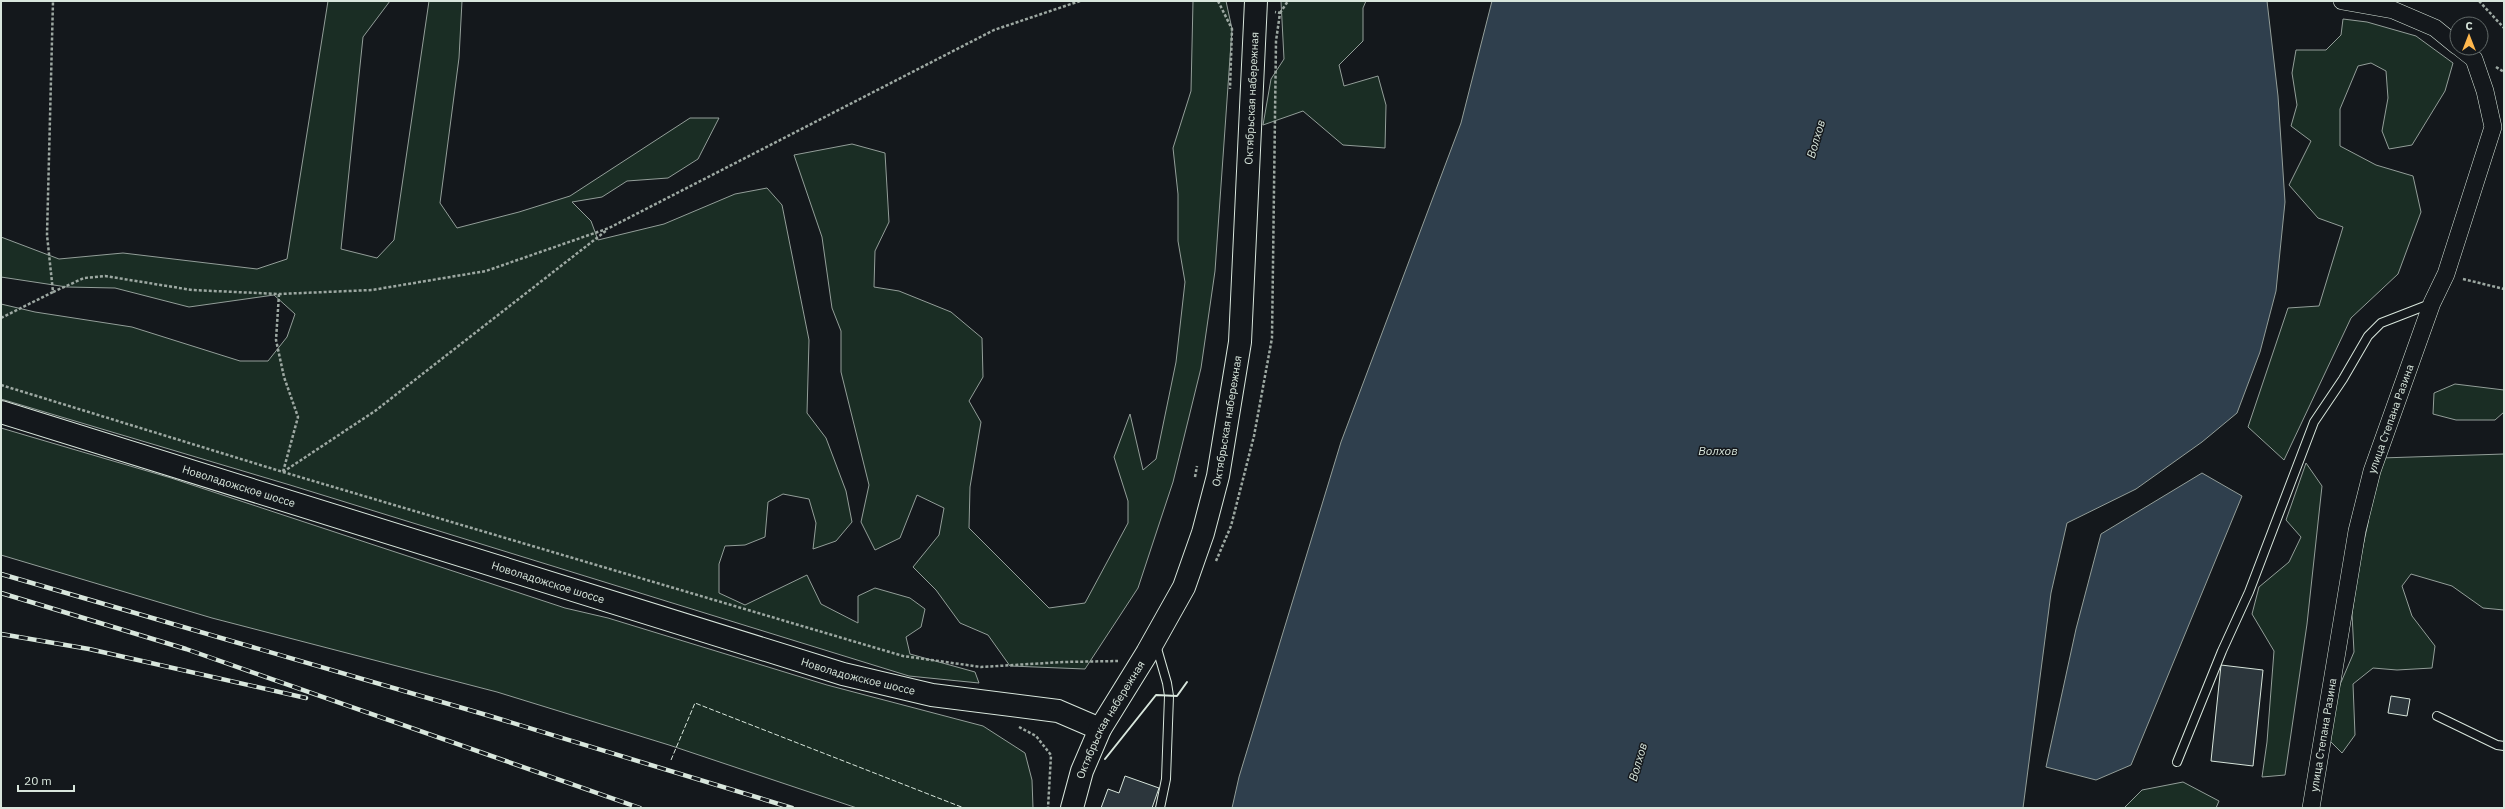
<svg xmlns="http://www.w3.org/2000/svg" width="2505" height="809" viewBox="0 0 2505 809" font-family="'IBM Plex Sans',sans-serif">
<rect width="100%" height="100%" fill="#14181c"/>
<path fill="#1a2d24" stroke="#939e99" d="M328,1H390L363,37L341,249L377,258L394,240L429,1H462L459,58L440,203L457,228L519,212L570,196L690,118H719L698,159L668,178L627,181L602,197L572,202L591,221L598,240L664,224L735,194L767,188L782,205L809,340L807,413L826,438L846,491L852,522L836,541L813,549L816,523L809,499L783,494L768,502L765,537L745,545L725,546L719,564V593L745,605L807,575L821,604L858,623V596L875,588L910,598L925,609L921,627L906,637L910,654L975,672L979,683L909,676L290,485L1,399V304L35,312L132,327L240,361H268L287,337L295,314L274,295L189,307L115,288L67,287L1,277V237L59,259L123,253L257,269L287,259Z
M1193,1H1226L1232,29L1215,271L1201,368L1173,482L1138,588L1085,669L1010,666L988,635L960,623L936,590L913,567L939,535L944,508L917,495L900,538L875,550L861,522L869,485L841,372V331L832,308L822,237L794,155L852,144L885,153L889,222L875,251L874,287L899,291L951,312L982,338L983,377L969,401L981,422L970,487L969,528L1049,608L1085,603L1128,523V501L1114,457L1130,414L1143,470L1156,459L1176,362L1185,282L1178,241V194L1173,148L1191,91Z
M1281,1H1366L1363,8V41L1339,65L1344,86L1378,76L1386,105L1385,148L1343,145L1303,111L1263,125L1271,79L1284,59Z
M2343,19L2367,22L2416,36L2453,63L2445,91L2412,145L2389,149L2382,131L2388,98L2386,71L2371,63L2358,66L2340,109V146L2376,165L2413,176L2421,212L2398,274L2351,318L2284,460L2248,427L2288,308L2319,306L2343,227L2318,218L2289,185L2311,141L2291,126L2297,105L2292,73L2296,50H2326L2341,35Z
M2455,384L2504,390V412L2495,420H2456L2433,414L2434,393Z
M1,428L171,478L565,608L608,618L827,685L983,726L1025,753L1032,780L1033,808H857L669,745L497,692L212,618L1,555Z
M2504,454V610L2483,608L2452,586L2411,574L2402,586L2412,616L2435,646L2432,668L2397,670L2373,668L2353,684L2355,735L2342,753L2330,741L2336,694L2354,652L2352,614L2358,569L2368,523L2371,494L2381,458Z
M2306,463L2322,486L2307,624L2285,775L2262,777L2267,742L2274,651L2252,614L2259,587L2289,562L2301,537L2286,520Z
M2183,782L2219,801L2216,808H2124L2142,790Z"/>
<path fill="#2f3f4d" stroke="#939e99" d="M1492,1H2267L2278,96L2285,202L2276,291L2260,352L2237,413L2202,442L2136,489L2067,523L2051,593L2023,808H1232L1239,777L1341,442L1461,123Z
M2202,473L2242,496L2131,765L2096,780L2046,767L2076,629L2101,534Z"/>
<path fill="#2c363c" stroke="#d8e6dc" d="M2221,665L2263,670L2253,766L2211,761Z
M2391,696L2410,699L2407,716L2388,713Z
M1125,776L1159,788L1152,808H1101L1108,789L1119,793Z"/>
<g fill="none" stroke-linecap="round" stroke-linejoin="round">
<g stroke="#d8e6dc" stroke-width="10">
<path id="lane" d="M1156,645L1167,683L1169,696L1166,779L1160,808
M2437,716L2497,745L2504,746
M2177,762L2222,651L2249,592L2314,422L2343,379L2368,336L2381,323L2430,304"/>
</g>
<g stroke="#d8e6dc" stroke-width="18">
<g id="street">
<path d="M2342,1L2393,10L2435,28L2457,46"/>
<path id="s1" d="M2311,808L2357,531L2372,471L2432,303L2446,274L2493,127L2485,91L2474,59L2460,48"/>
</g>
</g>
<g stroke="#d8e6dc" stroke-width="24">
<g id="secondary">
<path id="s2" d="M1,412L843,674L932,695L1058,711L1100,729"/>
</g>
</g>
<g stroke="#d8e6dc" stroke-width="24">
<g id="primary">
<path id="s3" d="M1072,808L1082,771L1100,729L1147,653L1184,587L1203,533L1218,476L1240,342L1256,1"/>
</g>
</g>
<path stroke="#9da8a2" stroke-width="2.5" stroke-dasharray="3 2" stroke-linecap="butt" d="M1218,1L1232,29L1230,89
M2479,1L2504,28
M1280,13L1288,1
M2496,67L2504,72
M2463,279L2504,289
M53,292L84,278L105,276L192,290L279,294L372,290L486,271L609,228L994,30L1080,1
M279,294L276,340L284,377L298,417L283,472
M1,318L53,292L47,235L53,1
M1,385L283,472L903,656L981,667L1063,662L1118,661
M283,472L375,411L607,230
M1195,477L1197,466
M1216,561L1231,526L1254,436L1272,338L1276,41L1280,13L1275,12
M1019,727L1036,736L1051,755L1048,808"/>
<use href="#lane" stroke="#14181c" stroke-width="8"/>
<use href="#street" stroke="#14181c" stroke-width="17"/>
<use href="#secondary" stroke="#14181c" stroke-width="22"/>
<use href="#primary" stroke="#14181c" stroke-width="22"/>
<g stroke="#d8e6dc" stroke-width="4.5">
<path id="rail" d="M1,574L490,716L792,808
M1,593L186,649L640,808
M1,634L89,649L306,698"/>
</g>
<use href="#rail" stroke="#14181c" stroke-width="3" stroke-dasharray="9" stroke-linecap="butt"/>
<path stroke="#d8e6dc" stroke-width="1" stroke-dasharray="5 2" stroke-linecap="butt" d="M671,760L695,703L964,808"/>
<path stroke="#d8e6dc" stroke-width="2" d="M1105,759L1156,695L1177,696L1187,682"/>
</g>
<g text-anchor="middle" stroke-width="3" stroke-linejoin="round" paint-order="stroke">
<g font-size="11" fill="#d8e6dc" stroke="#14181c">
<text dy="4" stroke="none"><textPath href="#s3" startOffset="745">Октябрьская набережная</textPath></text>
<text dy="4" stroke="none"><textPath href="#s1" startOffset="398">улица Степана Разина</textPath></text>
<text dy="4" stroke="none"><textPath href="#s3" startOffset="421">Октябрьская набережная</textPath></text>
<text dy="4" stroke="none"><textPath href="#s2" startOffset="249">Новоладожское шоссе</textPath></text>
<text dy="4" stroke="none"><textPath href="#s2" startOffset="573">Новоладожское шоссе</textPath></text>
<text dy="4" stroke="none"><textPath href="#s2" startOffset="897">Новоладожское шоссе</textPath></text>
<text dy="4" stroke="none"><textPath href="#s3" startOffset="97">Октябрьская набережная</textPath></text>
<text dy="4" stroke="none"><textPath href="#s1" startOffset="74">улица Степана Разина</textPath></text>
</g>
<g font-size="12" font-style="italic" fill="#d8e6dc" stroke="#14181c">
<text transform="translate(1816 139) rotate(-74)" y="4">Волхов</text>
<text x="1718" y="455">Волхов</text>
<text transform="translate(1638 762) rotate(-74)" y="4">Волхов</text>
</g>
</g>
<rect width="2505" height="809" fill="none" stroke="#d8e6dc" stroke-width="4"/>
<g transform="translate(2469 36)"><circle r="19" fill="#14181c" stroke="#626a69"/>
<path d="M0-3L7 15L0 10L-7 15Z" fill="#ffb74d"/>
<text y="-6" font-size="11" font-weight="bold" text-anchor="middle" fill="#d8e6dc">С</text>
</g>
<path d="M18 785v6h56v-6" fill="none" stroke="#d8e6dc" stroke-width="2"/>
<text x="24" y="785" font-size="12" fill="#d8e6dc" stroke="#14181c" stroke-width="3" paint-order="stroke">20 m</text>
</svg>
